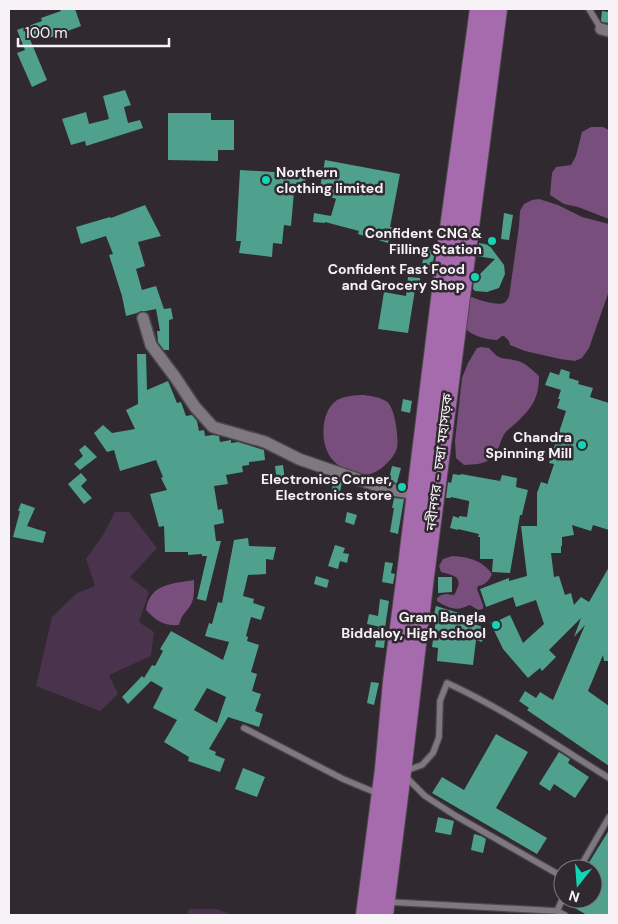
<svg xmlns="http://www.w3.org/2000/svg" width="618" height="924" viewBox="0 0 618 924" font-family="'DM Sans','Noto Sans Bengali',sans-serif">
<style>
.green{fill:#4a334c}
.water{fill:#774e7c}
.building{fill:#4fa08d;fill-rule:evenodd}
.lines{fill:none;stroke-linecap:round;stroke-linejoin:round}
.lane-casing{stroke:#4d484d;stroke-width:8}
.street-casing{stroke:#4d484d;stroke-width:14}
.highway-casing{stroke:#4d484d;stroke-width:22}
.lane{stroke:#807881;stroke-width:5.5}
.street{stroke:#807881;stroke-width:11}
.highway{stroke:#a66bac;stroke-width:20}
.poi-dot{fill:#13d5b4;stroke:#302930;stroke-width:2}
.labels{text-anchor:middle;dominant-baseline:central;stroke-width:5;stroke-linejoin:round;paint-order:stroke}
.poi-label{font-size:14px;font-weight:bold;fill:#f6f2f6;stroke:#302930;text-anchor:end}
.street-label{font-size:14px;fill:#f6f2f6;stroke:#302930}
</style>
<rect width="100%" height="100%" fill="#302930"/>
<path class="green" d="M 115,512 L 129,512 L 157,548 L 130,577 L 149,592 L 139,622 L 154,632 L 151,656 L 109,675 L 118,694 L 100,711 L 36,686 L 52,617 L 77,593 L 95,586 L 86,559 L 103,535 Z
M 189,909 L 217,909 L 232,915 L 187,915 Z"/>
<path class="water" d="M 591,127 L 603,127 L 609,130 L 609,219 L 578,207 L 564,204 L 550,195 L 552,173 L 556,167 L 571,165 L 576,156 L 582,132 Z
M 539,199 L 558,205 L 582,217 L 609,224 L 609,291 L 589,348 L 582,358 L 575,361 L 560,359 L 525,351 L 510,345 L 509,341 L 504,336 L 502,336 L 497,340 C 488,340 471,336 465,328 L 469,298 L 472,297 C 478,300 498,306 504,303 C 506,302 507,299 509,297 L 519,226 L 520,211 L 524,204 L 532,200 Z
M 481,347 L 489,348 C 502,363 502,356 518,361 C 526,363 533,371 539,376 C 539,398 532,408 516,423 C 513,426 508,429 505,433 C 500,440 499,451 493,457 C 484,465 475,464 464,465 L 456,458 L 455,441 L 462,378 L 468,363 L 477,348 Z
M 364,395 C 371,396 379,397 386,401 C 395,406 399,438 397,448 C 394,459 378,474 366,475 C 352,475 334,466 328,453 C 320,438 322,410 337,400 C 345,396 355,395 364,395 Z
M 452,556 C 469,557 482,560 492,574 C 489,581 485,585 478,586 L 477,589 L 483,605 L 483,609 L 478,610 L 470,605 C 467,606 465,607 462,608 C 454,611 443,605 437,601 L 437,598 L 441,595 L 446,594 L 454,595 C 464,578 457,576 441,572 L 439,566 L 443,559 Z
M 194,580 C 194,589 195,598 190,606 C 184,615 182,614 179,625 C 164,626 156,621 146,610 C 150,583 172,584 194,580 Z"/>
<path class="building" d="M 60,9 L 75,9 L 81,26 L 49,38 L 46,30 L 29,37 L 47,80 L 32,87 L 17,53 L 25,50 L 17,30 L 42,21 L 41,18 L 61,11 Z
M 602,11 L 609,12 L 609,23 L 602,22 L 601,20 Z
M 125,90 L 131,105 L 124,107 L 128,123 L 140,120 L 143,128 L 86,146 L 85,141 L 71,145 L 62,119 L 86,112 L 89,124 L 109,119 L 103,96 Z
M 168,113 L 211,113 L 211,120 L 234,120 L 234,150 L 218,150 L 218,161 L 168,160 Z
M 325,160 L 400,174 L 390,227 L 392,227 L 388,243 L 358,234 L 359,231 L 325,222 L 325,223 L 313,222 L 314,213 L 331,216 L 336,199 L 319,193 Z
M 240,170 L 306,174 L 305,193 L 294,192 L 291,226 L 284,225 L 282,244 L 273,243 L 272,257 L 239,253 L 241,241 L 236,241 Z
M 145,205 L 161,236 L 138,242 L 145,266 L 136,269 L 142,290 L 156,286 L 164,309 L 171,308 L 173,319 L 169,320 L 169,350 L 164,350 L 158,342 L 157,331 L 160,331 L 156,309 L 146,311 L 141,311 L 137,313 L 126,316 L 122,296 L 109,255 L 113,254 L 106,236 L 81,244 L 76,227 L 110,217 L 111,218 Z
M 504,213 L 513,215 L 509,240 L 501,239 Z
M 479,243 L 489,245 L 504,265 L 505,274 L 499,288 L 487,292 L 475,291 L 473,289 L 474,280 L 495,259 L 477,256 Z
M 425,249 L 435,251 L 431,272 L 421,270 Z
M 408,277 L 420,278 L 420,290 L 415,290 L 408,333 L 378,329 L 384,292 L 406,296 Z
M 137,354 L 146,354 L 147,390 L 168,381 L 177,403 L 181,402 L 186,416 L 192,415 L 197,421 L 199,431 L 204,430 L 205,436 L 213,435 L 219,436 L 220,442 L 231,440 L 231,443 L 238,442 L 264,450 L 265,460 L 249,462 L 249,465 L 242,466 L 243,472 L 226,475 L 228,484 L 214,486 L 218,510 L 222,509 L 224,523 L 214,525 L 216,541 L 221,541 L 206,601 L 197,599 L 207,556 L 202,556 L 202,554 L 188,555 L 188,552 L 165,552 L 164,526 L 159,527 L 150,494 L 167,490 L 161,478 L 163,477 L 156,460 L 120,471 L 114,450 L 107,452 L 94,433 L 103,425 L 112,433 L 135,429 L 126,410 L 138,404 Z
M 561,369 L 570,372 L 569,378 L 579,381 L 578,384 L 593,388 L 590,397 L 609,403 L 609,530 L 593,525 L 591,531 L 572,525 L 574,535 L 562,537 L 562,546 L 561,546 L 561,553 L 551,553 L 554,577 L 559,576 L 565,595 L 571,593 L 574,605 L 581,597 L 589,602 L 609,567 L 609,661 L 604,661 L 603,655 L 588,691 L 609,706 L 609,766 L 527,710 L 529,708 L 519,701 L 525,691 L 536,698 L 540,692 L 553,700 L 585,625 L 574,637 L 581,618 L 549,650 L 556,657 L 542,671 L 540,668 L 528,678 L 503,649 L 490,622 L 495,622 L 510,615 L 523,643 L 544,624 L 536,600 L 516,607 L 513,597 L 486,607 L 480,589 L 509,578 L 509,581 L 527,576 L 521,526 L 537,526 L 537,493 L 541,482 L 548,484 L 548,482 L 554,464 L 549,463 L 566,411 L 557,408 L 560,399 L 558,399 L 561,390 L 545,385 L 550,372 L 559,375 Z
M 403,399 L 412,401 L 410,413 L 401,411 Z
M 85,445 L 97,457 L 80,470 L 74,464 L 83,456 L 79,450 Z
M 283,465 L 285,481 L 277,482 L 275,466 Z
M 392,466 L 401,468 L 397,483 L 390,482 L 390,480 L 389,479 Z
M 81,473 L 87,480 L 81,486 L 92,498 L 84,504 L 68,484 Z
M 453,474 L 460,475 L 461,474 L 500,481 L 502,475 L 517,478 L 516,487 L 528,490 L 522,515 L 520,515 L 510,573 L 492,572 L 493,559 L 480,559 L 480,537 L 478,537 L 479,534 L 458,529 L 458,530 L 450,528 L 453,516 L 459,518 L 459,516 L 467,517 L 469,503 L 469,501 L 451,497 L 451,498 L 446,498 L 448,482 L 451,483 Z
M 334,479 L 342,482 L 339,497 L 331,495 Z
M 394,498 L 404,499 L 398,534 L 390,532 L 394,508 L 392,508 Z
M 21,503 L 35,508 L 27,526 L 46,532 L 43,543 L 13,537 L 20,511 L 18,511 Z
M 347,512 L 357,515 L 354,525 L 345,522 Z
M 248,538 L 249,546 L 276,547 L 273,560 L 266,559 L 266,574 L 248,575 L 243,596 L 254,599 L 253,603 L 265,607 L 261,620 L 251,617 L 246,636 L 248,637 L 247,641 L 259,645 L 251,672 L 257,674 L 252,691 L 261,694 L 255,711 L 263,714 L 259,727 L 228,717 L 209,749 L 216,752 L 215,755 L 225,759 L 220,772 L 188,761 L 189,757 L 164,742 L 177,720 L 153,708 L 163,688 L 151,681 L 128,704 L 122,697 L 142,676 L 144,678 L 152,665 L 155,666 L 163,651 L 160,649 L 171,631 L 223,660 L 229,642 L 205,636 L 209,623 L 212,624 L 218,602 L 222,603 L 234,540 ZM 207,688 L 226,697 L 217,723 L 194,710 Z
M 335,545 L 345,548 L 343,553 L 349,554 L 347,563 L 340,561 L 338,569 L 328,566 Z
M 385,562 L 393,563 L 391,573 L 395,574 L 393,584 L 382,582 Z
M 316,576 L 329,580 L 327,588 L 314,584 Z
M 438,577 L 452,577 L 452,592 L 438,593 Z
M 380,599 L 389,601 L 385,628 L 367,624 L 369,614 L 378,616 Z
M 436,606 L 472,617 L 471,622 L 474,622 L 474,624 L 486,628 L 482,642 L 476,640 L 473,665 L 437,661 L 438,648 L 432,647 L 433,640 L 435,640 L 435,619 L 433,618 Z
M 378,628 L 386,629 L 384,648 L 375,647 Z
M 371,682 L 379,683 L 374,705 L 367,703 Z
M 496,734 L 528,752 L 496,808 L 547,838 L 537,854 L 432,793 L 442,777 L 464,790 Z
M 559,752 L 570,759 L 568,763 L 589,777 L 575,798 L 554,784 L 550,791 L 539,784 Z
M 243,768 L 265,777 L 257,797 L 235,789 Z
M 438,817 L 454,821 L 451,835 L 435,832 Z
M 609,830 L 609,915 L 587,915 L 566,903 L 567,899 L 593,899 L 593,869 L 585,869 Z
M 474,834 L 481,836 L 486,839 L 483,853 L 471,850 Z"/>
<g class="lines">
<defs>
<path id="lane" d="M 589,9 L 601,29
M 244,728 L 343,779 L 379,794
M 405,771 L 422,765 L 433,753 L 439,737 L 440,701 L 447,683 C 504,709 556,745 609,778
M 405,776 L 425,796 L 456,816 L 563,877
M 579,869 L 609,817
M 389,902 L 557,911 L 565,915
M 557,911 L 563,898"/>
<path id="street" d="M 601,29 L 609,31
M 143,318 L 151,345 L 175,377 L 195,407 L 213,427 L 265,442 L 299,459 L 316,465 L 387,489 L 417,494"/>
<path id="highway" d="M 366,915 L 385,769 L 393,682 L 407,574 L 448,243 L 480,9
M 383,915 L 401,772 L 424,576 L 497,9"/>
</defs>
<use href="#lane" class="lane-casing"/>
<use href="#street" class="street-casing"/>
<use href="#highway" class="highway-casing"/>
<use href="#lane" class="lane"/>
<use href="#street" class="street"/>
<use href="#highway" class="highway"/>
</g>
<g class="poi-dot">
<circle cx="266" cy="180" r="5"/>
<circle cx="492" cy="241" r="5"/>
<circle cx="475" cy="277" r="5"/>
<circle cx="582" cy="445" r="5"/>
<circle cx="402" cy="487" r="5"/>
<circle cx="496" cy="625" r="5"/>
</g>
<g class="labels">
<g class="poi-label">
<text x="276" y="172" text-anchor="start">Northern<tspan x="276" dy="16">clothing limited</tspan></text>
<text x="482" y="233">Confident CNG &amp;<tspan x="482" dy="16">Filling Station</tspan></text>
<text x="465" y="269">Confident Fast Food<tspan x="465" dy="16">and Grocery Shop</tspan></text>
<text x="572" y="437">Chandra<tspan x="572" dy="16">Spinning Mill</tspan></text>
<text x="392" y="479">Electronics Corner,<tspan x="392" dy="16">Electronics store</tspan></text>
<text x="486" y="617">Gram Bangla<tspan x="486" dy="16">Biddaloy, High school</tspan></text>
</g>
<g class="street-label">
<text transform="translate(439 462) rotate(-83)">নবীনগর - চন্দ্রা মহাসড়ক</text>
</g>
</g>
<rect width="618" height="924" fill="none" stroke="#f6f2f6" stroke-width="20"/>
<g transform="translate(578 884) rotate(197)"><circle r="24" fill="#302930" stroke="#7f797f"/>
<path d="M0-4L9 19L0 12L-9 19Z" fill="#13d5b4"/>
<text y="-8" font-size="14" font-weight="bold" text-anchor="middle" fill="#f6f2f6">N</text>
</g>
<path d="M18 38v8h151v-8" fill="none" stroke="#f6f2f6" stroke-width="2.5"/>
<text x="25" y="38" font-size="15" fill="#f6f2f6" stroke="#302930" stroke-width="4" paint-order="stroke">100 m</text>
</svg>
